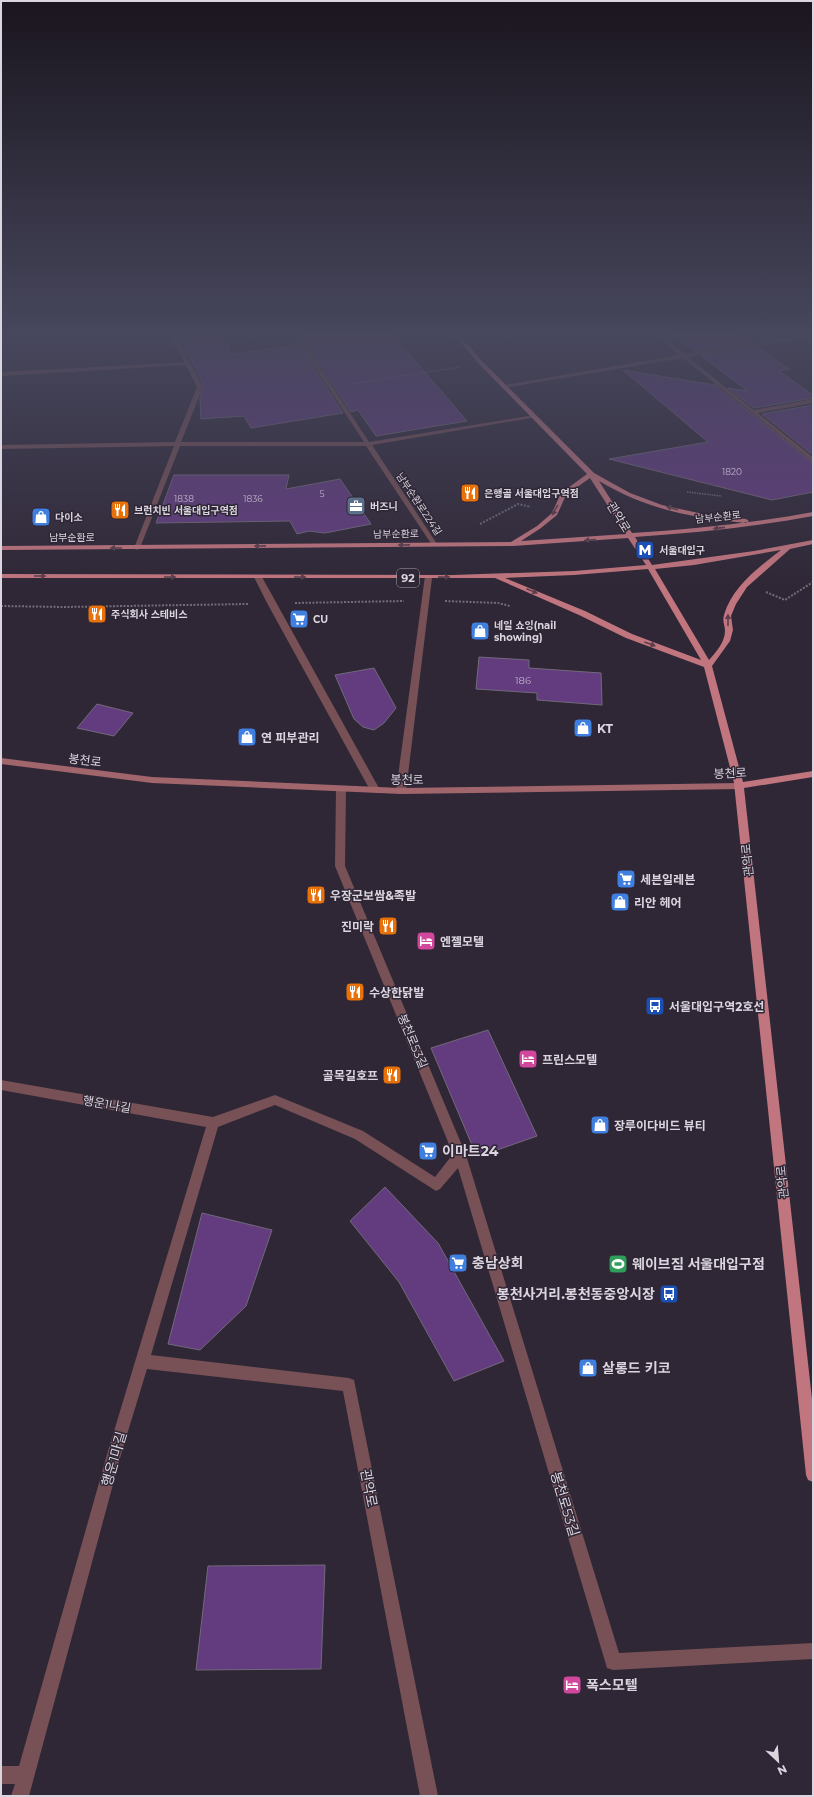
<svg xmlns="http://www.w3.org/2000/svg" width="814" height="1797" viewBox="0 0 814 1797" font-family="Montserrat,'Noto Sans KR',sans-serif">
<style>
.building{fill:#633c80;stroke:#72697a}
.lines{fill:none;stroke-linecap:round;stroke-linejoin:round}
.path-far1{stroke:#726b78;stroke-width:1.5;stroke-dasharray:1.5 1;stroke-linecap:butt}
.path{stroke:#726b78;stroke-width:2;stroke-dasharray:2 1.5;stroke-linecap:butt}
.service{fill:#775155;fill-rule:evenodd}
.minor{fill:#775155;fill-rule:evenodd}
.secondary{fill:#a1656c;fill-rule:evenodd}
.primary{fill:#c1757e;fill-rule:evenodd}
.oneway{fill:#5b3e4c}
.labels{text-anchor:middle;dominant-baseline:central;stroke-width:3;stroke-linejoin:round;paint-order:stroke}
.far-number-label{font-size:9px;fill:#bcafc6}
.far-poi-label{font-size:10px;font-weight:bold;fill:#dad5de;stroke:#2f2736;text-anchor:start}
.far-street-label{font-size:10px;fill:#dad5de;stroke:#2f2736}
.number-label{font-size:10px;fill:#bcafc6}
.shield{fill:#2f2736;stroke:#a7a1ac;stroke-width:1}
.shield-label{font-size:11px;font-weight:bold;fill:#dad5de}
.street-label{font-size:12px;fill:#dad5de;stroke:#2f2736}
.poi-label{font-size:12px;font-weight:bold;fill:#dad5de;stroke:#2f2736;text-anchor:start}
.near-poi-label{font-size:14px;font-weight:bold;fill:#dad5de;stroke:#2f2736;text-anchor:start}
.near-street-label{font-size:14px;fill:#dad5de;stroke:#2f2736}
</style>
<rect width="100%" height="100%" fill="#2f2736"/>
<path class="building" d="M 303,334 L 392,334 L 467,421 L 376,436 L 358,410 L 351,412 L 306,344 L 310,344 Z
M 670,334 L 737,334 L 750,342 L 694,351 Z
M 221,336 L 232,354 L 299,345 L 343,413 L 251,428 L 244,416 L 201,419 L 200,398 L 204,386 L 182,342 Z
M 757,347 L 789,369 L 779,371 L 813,395 L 813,398 L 754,408 L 728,388 L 748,391 L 701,356 Z
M 623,370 L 715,385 L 813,463 L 813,492 L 772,500 L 609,459 L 708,442 Z
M 813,405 L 813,455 L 762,414 Z
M 174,475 L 289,475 L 286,489 L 340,479 L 371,524 L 325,533 L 309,531 L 297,534 L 290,521 L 156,523 Z
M 479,657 L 529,660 L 529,668 L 601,673 L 602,705 L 537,700 L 537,693 L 476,689 Z
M 374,668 L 396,708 L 384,723 L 374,730 L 363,727 L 354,719 L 335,675 Z
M 97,704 L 133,713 L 114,736 L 77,728 Z
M 488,1030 L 537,1136 L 477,1157 L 431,1048 Z
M 385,1187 L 438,1243 L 504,1361 L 454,1381 L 399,1282 L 350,1221 Z
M 202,1213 L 272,1230 L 246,1306 L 200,1350 L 168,1344 Z
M 325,1565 L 321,1669 L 196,1670 L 208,1566 Z"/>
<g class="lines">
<path class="path-far1" d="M 352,384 L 460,367
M 687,492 L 721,496"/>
<path class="path" d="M 480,524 L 518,504 L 531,507
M 766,592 L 785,600 L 813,582
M 445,601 L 498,603 L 510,606
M 295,603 L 404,601
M 1,606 L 64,607 L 248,604"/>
<path class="service" d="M 189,362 L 189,364 L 187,365 L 1,376 L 1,372 Z
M 255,575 L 262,577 L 380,790 L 378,792 L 375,793 L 370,790 L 267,603 L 254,577 Z
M 425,576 L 432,578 L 406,791 L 401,794 L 396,791 Z
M 341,786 L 346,789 L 345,866 L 466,1155 L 619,1653 L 813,1643 L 813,1659 L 613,1670 L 607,1668 L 458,1168 L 440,1189 L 436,1191 L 355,1139 L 275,1105 L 218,1127 L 151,1355 L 349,1378 L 354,1380 L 438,1796 L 420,1796 L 343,1391 L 147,1369 L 122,1451 L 29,1796 L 11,1796 L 15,1784 L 1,1784 L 1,1766 L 19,1766 L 108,1451 L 206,1127 L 1,1090 L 1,1080 L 213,1117 L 275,1095 L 363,1131 L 435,1177 L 453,1154 L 335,866 L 336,789 Z"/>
<path class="minor" d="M 170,334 L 175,334 L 203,387 L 181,442 L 364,442 L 293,334 L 298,334 L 369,442 L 534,415 L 537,417 L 372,445 L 437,544 L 436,545 L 432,545 L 366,446 L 180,446 L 140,548 L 137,550 L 134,548 L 174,446 L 1,449 L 1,445 L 175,442 L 197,387 Z
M 654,334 L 659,334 L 685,354 L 813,334 L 813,337 L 688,357 L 754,410 L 813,399 L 813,403 L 758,413 L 813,457 L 813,462 L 683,358 L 503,388 L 500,386 L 679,355 Z"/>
<path class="secondary" d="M 1,758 L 152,777 L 401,788 L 740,783 L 745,786 L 740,789 L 401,794 L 152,783 L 1,764 Z"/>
<path class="primary" d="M 453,334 L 458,334 L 484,363 L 594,473 L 630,493 L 662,505 L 703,514 L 746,519 L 749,521 L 746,523 C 689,517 648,510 599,481 L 632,533 C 693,529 753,523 813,512 L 813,516 C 754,527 695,533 635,537 L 652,565 L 754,551 L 813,540 L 813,544 L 790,549 L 747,587 L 736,604 L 731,616 L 733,630 L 730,641 L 712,666 L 743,782 L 813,771 L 813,777 L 744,788 L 813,1408 L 813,1482 L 808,1480 L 806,1475 L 734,783 L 704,667 L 626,638 L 579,615 L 495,578 L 1,578 L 1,574 L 453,575 L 574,571 L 646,565 L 628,538 L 513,546 L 1,550 L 1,546 L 511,542 L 537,526 L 552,513 L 561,493 L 587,474 L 480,365 ZM 590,478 L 626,534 L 521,541 L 541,528 L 557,515 L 566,495 ZM 781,550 C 759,567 732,587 724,615 C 722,621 725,625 725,631 C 725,642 716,652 709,660 L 655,569 L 694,565 ZM 648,569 L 701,660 L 632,634 L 585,611 L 505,578 L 574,575 Z"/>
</g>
<defs><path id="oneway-solid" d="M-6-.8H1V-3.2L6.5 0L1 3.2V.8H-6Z"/></defs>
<g class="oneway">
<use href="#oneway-solid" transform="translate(672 508) rotate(-164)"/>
<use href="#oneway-solid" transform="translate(555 510) rotate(120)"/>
<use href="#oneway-solid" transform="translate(719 528) rotate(174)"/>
<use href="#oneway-solid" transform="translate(590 540) rotate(175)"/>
<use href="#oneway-solid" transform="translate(404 545) rotate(179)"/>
<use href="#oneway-solid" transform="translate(260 546) rotate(179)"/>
<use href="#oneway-solid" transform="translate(116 548) rotate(180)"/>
<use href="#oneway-solid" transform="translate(40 576)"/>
<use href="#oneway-solid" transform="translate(170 577)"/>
<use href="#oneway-solid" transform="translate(300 577)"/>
<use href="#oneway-solid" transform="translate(444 577) rotate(-1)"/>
<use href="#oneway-solid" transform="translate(532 591) rotate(22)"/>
<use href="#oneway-solid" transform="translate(728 620) rotate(-90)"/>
<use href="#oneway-solid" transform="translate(650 644) rotate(20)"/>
</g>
<linearGradient id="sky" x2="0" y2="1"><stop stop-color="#1a151e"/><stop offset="0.57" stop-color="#47475d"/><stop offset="1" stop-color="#47475d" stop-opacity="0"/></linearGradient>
<rect width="814" height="586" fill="url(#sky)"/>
<defs>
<symbol id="restaurant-square" viewBox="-11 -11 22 22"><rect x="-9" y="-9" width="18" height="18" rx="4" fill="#e8710a" stroke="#2f2736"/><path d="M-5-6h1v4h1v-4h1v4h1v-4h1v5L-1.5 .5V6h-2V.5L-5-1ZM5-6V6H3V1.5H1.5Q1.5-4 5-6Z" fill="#fff"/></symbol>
<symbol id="office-square" viewBox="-11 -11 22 22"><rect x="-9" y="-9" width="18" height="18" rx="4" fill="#5c6f8a" stroke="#2f2736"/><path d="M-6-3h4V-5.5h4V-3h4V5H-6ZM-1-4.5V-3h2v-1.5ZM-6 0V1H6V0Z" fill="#fff"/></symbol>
<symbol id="shop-square" viewBox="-11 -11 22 22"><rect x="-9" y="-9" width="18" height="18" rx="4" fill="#3f7fe0" stroke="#2f2736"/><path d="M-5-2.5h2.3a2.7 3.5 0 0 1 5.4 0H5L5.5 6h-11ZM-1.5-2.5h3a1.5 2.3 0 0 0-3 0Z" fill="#fff"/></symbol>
<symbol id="metro-square" viewBox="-11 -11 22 22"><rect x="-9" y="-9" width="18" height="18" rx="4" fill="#1a4fb4" stroke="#2f2736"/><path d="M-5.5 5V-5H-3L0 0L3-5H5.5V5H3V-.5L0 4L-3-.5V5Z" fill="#fff"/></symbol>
<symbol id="supermarket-square" viewBox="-11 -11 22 22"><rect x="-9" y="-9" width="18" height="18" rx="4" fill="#3f7fe0" stroke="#2f2736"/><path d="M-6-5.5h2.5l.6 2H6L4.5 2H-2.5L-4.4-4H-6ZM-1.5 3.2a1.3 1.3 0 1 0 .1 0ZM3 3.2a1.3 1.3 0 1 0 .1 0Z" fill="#fff"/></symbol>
<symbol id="hotel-square" viewBox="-11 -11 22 22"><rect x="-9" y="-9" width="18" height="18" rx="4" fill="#d1479c" stroke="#2f2736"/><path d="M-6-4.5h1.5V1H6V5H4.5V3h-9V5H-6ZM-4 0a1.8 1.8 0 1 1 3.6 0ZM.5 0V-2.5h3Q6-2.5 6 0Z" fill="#fff"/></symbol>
<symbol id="bus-square" viewBox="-11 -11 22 22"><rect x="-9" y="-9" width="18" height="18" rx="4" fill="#1a4fb4" stroke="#2f2736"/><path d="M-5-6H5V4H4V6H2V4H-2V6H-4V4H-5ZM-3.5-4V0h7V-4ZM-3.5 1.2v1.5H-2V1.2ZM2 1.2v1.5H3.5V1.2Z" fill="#fff"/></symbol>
<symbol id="stadium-square" viewBox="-11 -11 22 22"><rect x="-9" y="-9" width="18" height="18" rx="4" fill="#2e9e5b" stroke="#2f2736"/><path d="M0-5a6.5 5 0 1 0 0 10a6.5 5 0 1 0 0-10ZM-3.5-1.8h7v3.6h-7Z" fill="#fff"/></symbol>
</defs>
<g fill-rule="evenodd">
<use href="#restaurant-square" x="459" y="482" width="22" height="22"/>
<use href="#office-square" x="345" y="495" width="22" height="22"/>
<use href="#restaurant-square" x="109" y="499" width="22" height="22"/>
<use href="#shop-square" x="30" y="506" width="22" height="22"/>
<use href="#metro-square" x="634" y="539" width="22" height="22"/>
<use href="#restaurant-square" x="86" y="603" width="22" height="22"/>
<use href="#supermarket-square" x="288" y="608" width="22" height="22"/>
<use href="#shop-square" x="469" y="620" width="22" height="22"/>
<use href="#shop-square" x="572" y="717" width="22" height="22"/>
<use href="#shop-square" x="236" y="726" width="22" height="22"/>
<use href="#supermarket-square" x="615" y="868" width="22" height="22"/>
<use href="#restaurant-square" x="305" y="884" width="22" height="22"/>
<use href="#shop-square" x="609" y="891" width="22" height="22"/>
<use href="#restaurant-square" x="377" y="915" width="22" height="22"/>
<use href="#hotel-square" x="415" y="930" width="22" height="22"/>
<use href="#restaurant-square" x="344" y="981" width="22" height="22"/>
<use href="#bus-square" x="644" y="995" width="22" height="22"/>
<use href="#hotel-square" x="517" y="1048" width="22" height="22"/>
<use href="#restaurant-square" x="381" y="1064" width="22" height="22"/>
<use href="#shop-square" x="589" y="1114" width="22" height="22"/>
<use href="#supermarket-square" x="417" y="1140" width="22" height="22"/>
<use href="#supermarket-square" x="447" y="1252" width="22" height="22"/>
<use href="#stadium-square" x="607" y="1253" width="22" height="22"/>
<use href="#bus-square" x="658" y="1283" width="22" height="22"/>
<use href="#shop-square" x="577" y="1357" width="22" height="22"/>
<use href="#hotel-square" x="561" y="1674" width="22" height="22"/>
</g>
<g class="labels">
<g class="far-number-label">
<text x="732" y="471">1820</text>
<text x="322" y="493">5</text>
<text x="184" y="498">1838</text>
<text x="253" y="498">1836</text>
</g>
<g class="far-poi-label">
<text x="484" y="493">은행골 서울대입구역점</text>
<text x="370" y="506">버즈니</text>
<text x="134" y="510">브런치빈 서울대입구역점</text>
<text x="55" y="517">다이소</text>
<text x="659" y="550">서울대입구</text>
<text x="111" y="614">주식회사 스테비스</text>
<text x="313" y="619">CU</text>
<text x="494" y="625">네일 쇼잉(nail<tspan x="494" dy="12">showing)</tspan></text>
</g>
<g class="far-street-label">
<text transform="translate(419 504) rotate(56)">남부순환로224길</text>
<text transform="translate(718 517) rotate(-6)">남부순환로</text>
<text transform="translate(396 534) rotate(-1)">남부순환로</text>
<text x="72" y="537">남부순환로</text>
</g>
<g class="number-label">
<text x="523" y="680">186</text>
</g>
<rect class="shield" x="397" y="569" width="22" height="18" rx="3"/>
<g class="shield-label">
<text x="408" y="578">92</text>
</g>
<g class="street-label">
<text transform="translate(619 517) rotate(58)">관악로</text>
<text transform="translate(85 760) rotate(7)">봉천로</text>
<text transform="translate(730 773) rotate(-3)">봉천로</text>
<text x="407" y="779">봉천로</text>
<text transform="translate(747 860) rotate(-96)">관악로</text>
<text transform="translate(413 1041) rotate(67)">봉천로53길</text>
<text transform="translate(107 1104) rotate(10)">행운1나길</text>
<text transform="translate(782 1182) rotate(-96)">관악로</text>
</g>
<g class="poi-label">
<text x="597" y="728">KT</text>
<text x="261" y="737">연 피부관리</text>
<text x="640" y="879">세븐일레븐</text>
<text x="330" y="895">우장군보쌈&amp;족발</text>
<text x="634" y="902">리안 헤어</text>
<text x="374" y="926" text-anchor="end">진미락</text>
<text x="440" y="941">엔젤모텔</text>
<text x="369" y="992">수상한닭발</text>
<text x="669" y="1006">서울대입구역2호선</text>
<text x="542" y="1059">프린스모텔</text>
<text x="378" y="1075" text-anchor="end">골목길호프</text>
<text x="614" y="1125">장루이다비드 뷰티</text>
</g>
<g class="near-poi-label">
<text x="442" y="1151">이마트24</text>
<text x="472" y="1263">충남상회</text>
<text x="632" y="1264">웨이브짐 서울대입구점</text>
<text x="655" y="1294" text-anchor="end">봉천사거리.봉천동중앙시장</text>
<text x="602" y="1368">살롱드 키코</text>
<text x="586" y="1685">폭스모텔</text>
</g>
<g class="near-street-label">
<text transform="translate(114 1459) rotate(-74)">행운1마길</text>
<text transform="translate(369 1488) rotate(79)">관악로</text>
<text transform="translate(565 1504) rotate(73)">봉천로53길</text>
</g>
</g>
<rect width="814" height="1797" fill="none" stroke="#dad5de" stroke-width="4"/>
<g transform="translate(778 1761) rotate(154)" stroke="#2f2736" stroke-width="3" paint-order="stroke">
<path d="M0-3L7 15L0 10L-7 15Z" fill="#dad5de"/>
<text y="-6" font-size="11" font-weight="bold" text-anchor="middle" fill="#dad5de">N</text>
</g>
</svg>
